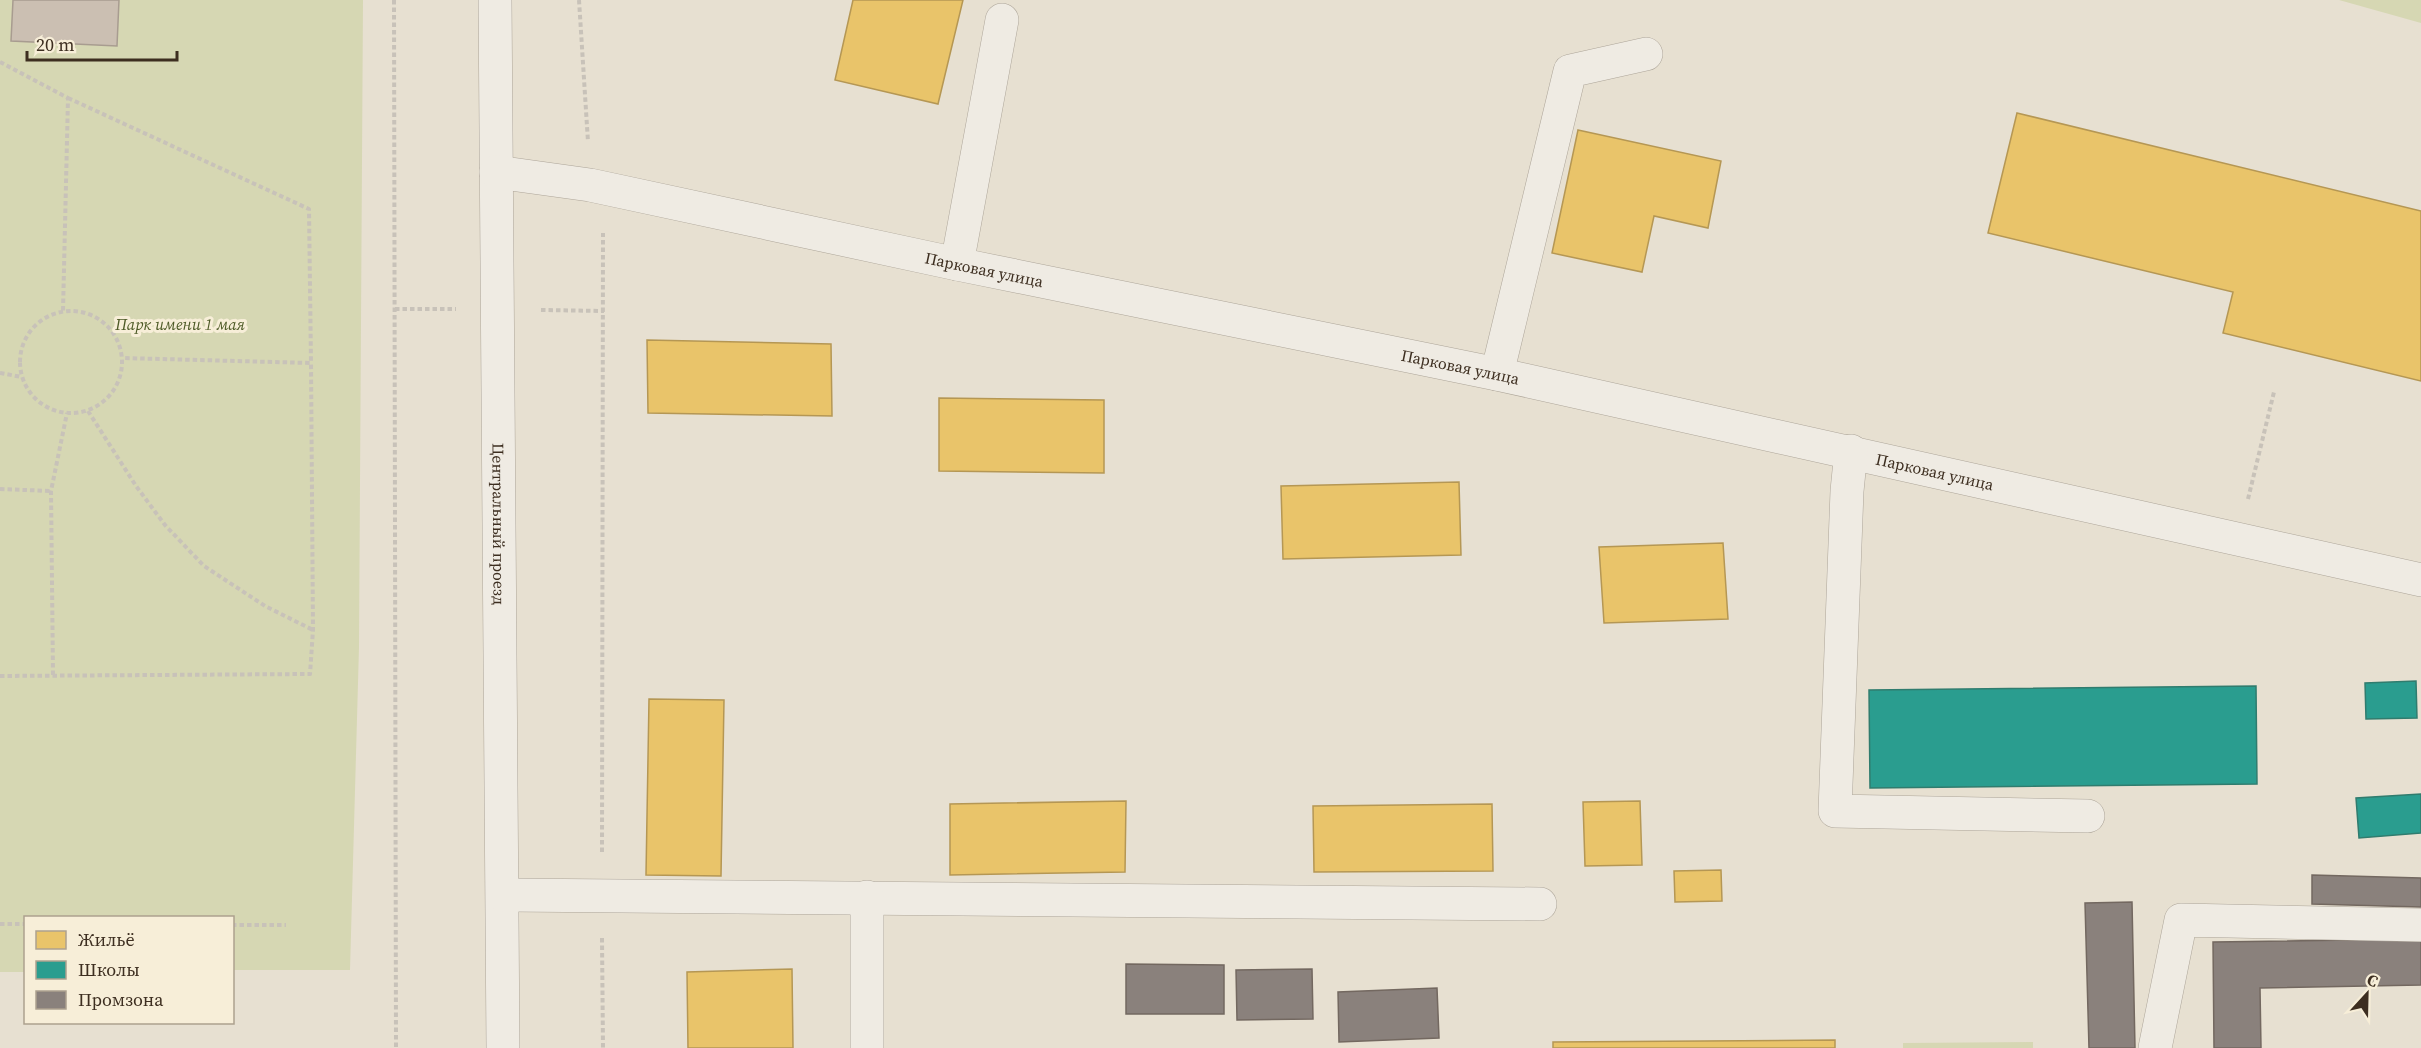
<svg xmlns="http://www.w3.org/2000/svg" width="2421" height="1048" viewBox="0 0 2421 1048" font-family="'Source Serif 4',serif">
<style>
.green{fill:#d6d7b3}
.homes{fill:#e9c46a;stroke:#b59754;stroke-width:1.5}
.schools{fill:#2a9d8f;stroke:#307c6e;stroke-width:1.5}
.industry{fill:#8a817c;stroke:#736860;stroke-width:1.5}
.building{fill:#cbbfb2;stroke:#a89c90;stroke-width:1.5}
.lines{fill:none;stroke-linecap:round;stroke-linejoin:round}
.minor-casing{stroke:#ada599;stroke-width:34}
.path{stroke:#c8c2b9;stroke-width:4;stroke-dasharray:4.5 3;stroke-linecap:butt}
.minor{stroke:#efebe3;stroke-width:33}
.labels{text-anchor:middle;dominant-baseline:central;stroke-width:6;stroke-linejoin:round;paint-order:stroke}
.street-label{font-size:16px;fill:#3d2e20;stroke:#f7eed8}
.park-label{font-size:16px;font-style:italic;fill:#4d5a26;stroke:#f7eed8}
</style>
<rect width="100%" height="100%" fill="#e7e0d1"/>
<path class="green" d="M 0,0 L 363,0 L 359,647 L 350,970 L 233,970 L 232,918 L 26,918 L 25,972 L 0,972 Z
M 2339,0 L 2421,0 L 2421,23 Z
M 2033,1042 L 2033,1048 L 1903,1048 L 1903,1043 Z"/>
<path class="homes" d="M 853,0 L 963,0 L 938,104 L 835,80 Z
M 2017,113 L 2421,211 L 2421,381 L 2223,333 L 2233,292 L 1988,233 Z
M 1578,130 L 1721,161 L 1708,228 L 1654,216 L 1642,272 L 1552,253 Z
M 647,340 L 831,344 L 832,416 L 648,413 Z
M 939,398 L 1104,400 L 1104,473 L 939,471 Z
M 1459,482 L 1461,555 L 1283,559 L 1281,486 Z
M 1723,543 L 1728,619 L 1604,623 L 1599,547 Z
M 649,699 L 724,700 L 721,876 L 646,875 Z
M 1126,801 L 1125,872 L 950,875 L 950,804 Z
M 1640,801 L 1642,865 L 1585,866 L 1583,802 Z
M 1492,804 L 1493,871 L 1314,872 L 1313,806 Z
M 1721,870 L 1722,901 L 1675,902 L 1674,871 Z
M 792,969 L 793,1048 L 688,1048 L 687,972 Z
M 1835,1040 L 1835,1048 L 1553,1048 L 1553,1042 Z"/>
<path class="schools" d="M 2416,681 L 2417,718 L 2366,719 L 2365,683 Z
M 2256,686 L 2257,784 L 1870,788 L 1869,690 Z
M 2421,794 L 2421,833 L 2359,838 L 2356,798 Z"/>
<path class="industry" d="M 2312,875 L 2421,878 L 2421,907 L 2312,904 Z
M 2132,902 L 2135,1048 L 2089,1048 L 2085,903 Z
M 2421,939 L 2421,985 L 2260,988 L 2261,1048 L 2214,1048 L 2213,942 Z
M 1126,964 L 1224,965 L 1224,1014 L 1126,1014 Z
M 1312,969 L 1313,1019 L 1237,1020 L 1236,970 Z
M 1437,988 L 1439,1038 L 1339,1042 L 1338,992 Z"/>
<path class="building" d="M 13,0 L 119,0 L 117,46 L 11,41 Z"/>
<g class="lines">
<defs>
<g id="minor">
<path id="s1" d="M 495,0 L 503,1048"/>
<path id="s2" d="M 496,172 L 590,185 L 957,264 L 1497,374 L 2421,580"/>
<path d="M 957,264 L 1002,20"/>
<path d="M 1497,374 L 1570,71 L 1646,54"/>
<path d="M 1851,451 L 1847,491 L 1835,811 L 2088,816"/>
<path d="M 503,895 L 1540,904"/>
<path d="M 867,1048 L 867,897"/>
<path d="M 2155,1048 L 2181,920 L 2421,925"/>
</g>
</defs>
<use href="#minor" class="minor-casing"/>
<path class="path" d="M 394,0 L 396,1048
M 579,0 L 588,142
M 0,62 L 68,98 L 63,311
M 68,98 L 309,209 L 311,363
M 395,309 L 456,309
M 541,310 L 604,311
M20 362a51 51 0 1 1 102 0a51 51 0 1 1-102 0Z
M 0,373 L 22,377
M 88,411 L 136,486 L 165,525 L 204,566 L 265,606 L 313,630
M 0,489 L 51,491
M 2248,499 L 2274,392
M 53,675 L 51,491 L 67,413
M 0,676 L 310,674 L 313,630 L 311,363 L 123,358
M 602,852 L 603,233
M 0,924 L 26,924
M 232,925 L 286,925
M 602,938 L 603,1048"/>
<use href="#minor" class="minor"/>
</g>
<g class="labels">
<g class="street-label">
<text stroke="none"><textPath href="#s2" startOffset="498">Парковая улица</textPath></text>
<text stroke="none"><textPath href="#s2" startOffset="984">Парковая улица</textPath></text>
<text stroke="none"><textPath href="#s2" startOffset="1470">Парковая улица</textPath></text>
<text stroke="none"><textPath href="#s1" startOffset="524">Центральный проезд</textPath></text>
</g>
<g class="park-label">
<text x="180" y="324">Парк имени 1 мая</text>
</g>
</g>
<rect x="24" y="916" width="210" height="108" fill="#f7eed8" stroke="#ada18e" stroke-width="1.5"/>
<rect x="36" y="931" width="30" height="18" fill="#e9c46a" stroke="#ada18e" stroke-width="1.5"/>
<text x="78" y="946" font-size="18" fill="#3d2e20">Жильё</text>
<rect x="36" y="961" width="30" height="18" fill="#2a9d8f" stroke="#ada18e" stroke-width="1.5"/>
<text x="78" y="976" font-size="18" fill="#3d2e20">Школы</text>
<rect x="36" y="991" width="30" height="18" fill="#8a817c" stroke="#ada18e" stroke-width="1.5"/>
<text x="78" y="1006" font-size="18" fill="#3d2e20">Промзона</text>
<g transform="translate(2367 994) rotate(22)" stroke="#f7eed8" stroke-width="4.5" paint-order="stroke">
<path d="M0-4.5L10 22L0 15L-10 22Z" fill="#3d2e20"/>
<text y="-9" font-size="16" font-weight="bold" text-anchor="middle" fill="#3d2e20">С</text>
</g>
<path d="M27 51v9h150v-9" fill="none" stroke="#3d2e20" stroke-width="3"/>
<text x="36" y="51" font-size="18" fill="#3d2e20" stroke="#f7eed8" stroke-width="4.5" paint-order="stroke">20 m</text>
</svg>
